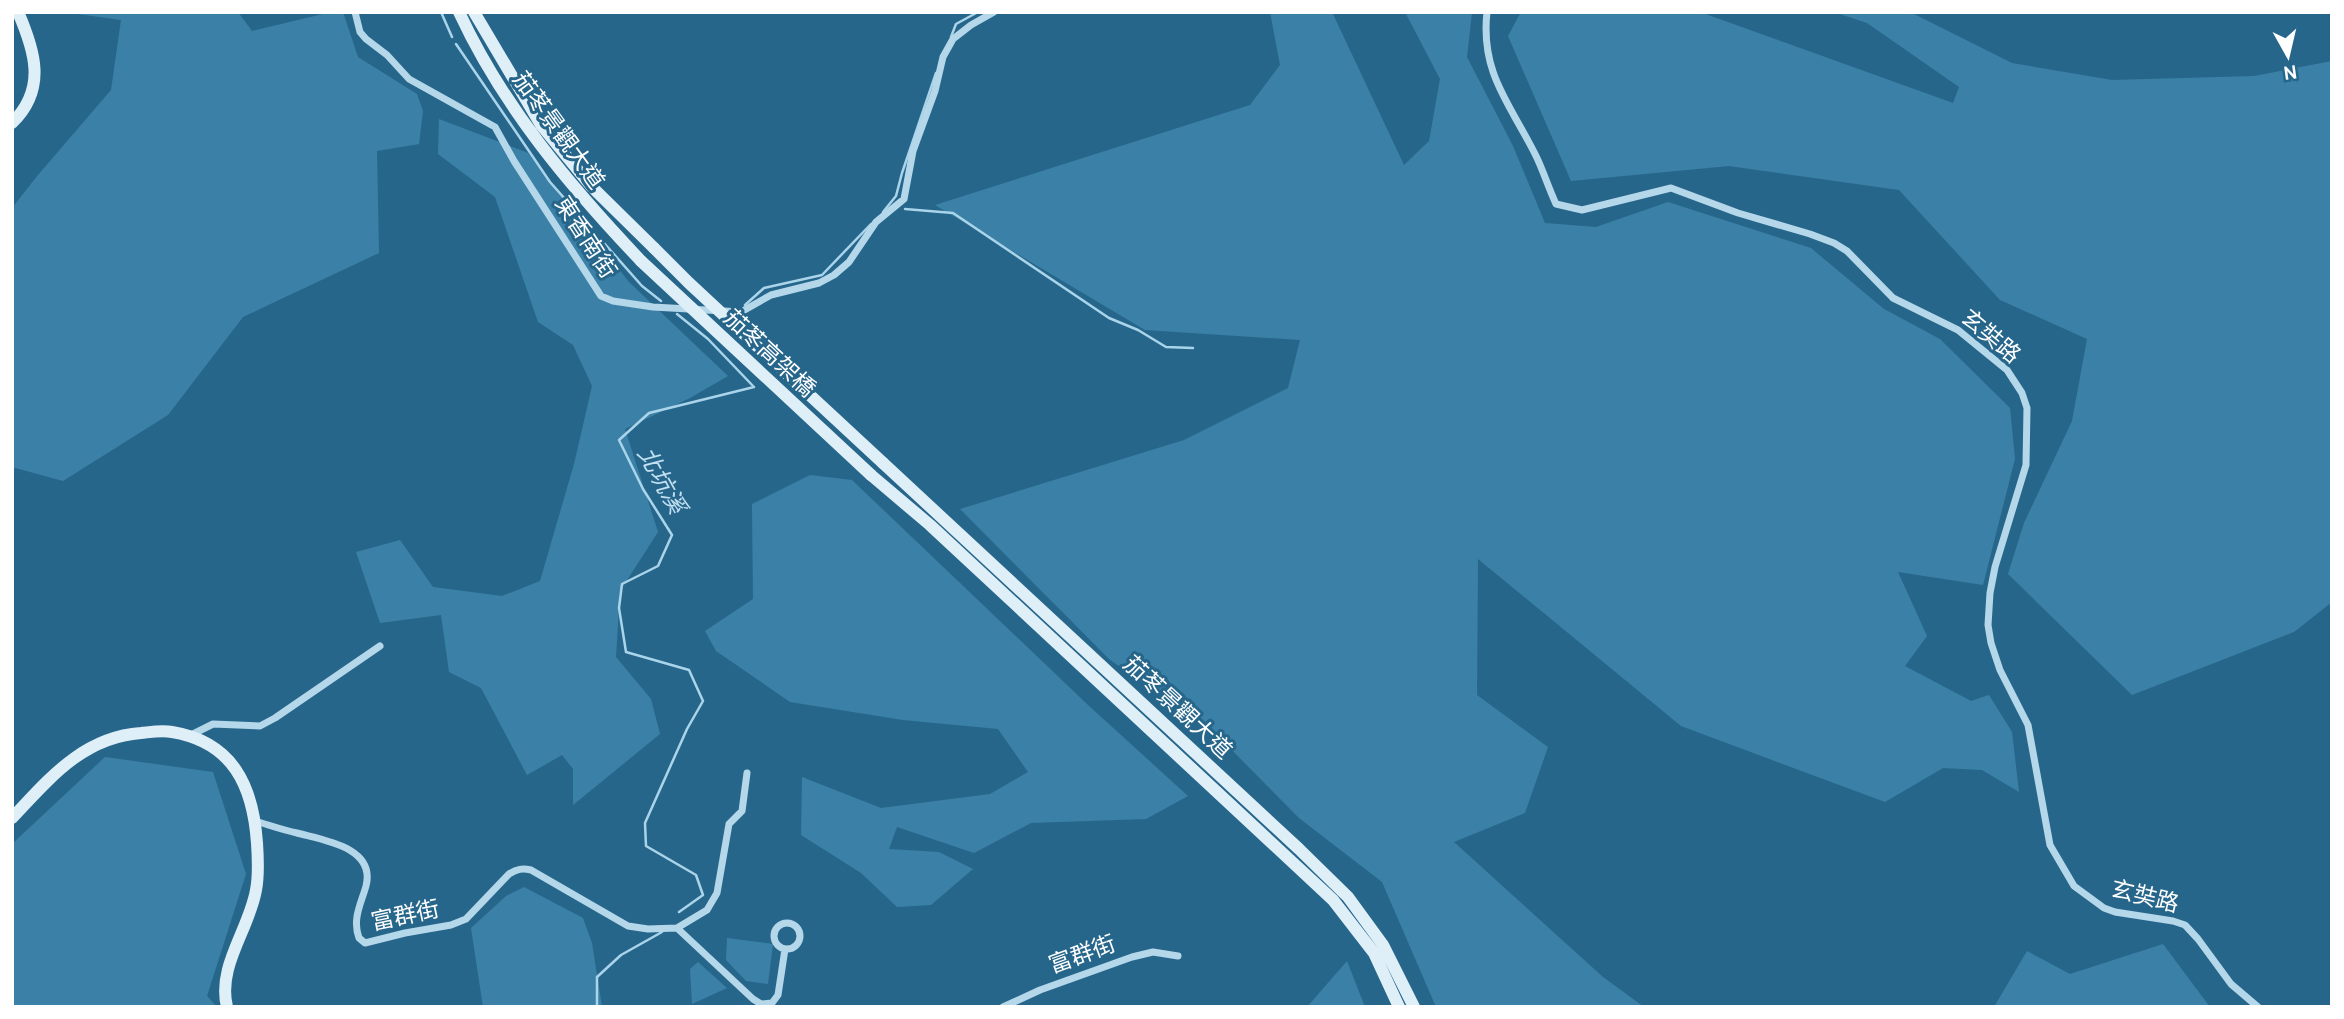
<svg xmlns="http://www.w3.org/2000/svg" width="2344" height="1019" viewBox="0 0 2344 1019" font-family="Cabin,'Noto Sans TC',sans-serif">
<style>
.green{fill:#3b81a7}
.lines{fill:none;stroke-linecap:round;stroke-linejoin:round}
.stream{stroke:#a9d4ea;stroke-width:2.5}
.street{stroke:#b5d7ea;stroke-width:7}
.secondary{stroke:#dfeff8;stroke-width:12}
.secondary-bridge{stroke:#dfeff8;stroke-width:12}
.labels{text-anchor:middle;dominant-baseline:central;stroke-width:6;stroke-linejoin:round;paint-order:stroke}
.street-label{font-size:23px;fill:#fff;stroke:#27668b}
.water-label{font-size:24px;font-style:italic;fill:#c1e0f1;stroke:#27668b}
</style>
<rect width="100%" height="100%" fill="#27668b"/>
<path class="green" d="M 63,12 L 238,12 L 252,31 L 331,12 L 343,12 L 358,57 L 417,94 L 423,111 L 419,144 L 377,151 L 379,253 L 243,317 L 168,415 L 63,481 L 12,467 L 12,208 L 38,175 L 111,90 L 121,20 Z
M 1270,12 L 1332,12 L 1404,165 L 1429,141 L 1440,79 L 1405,12 L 1472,12 L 1467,57 L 1513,146 L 1545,223 L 1596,227 L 1668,202 L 1811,248 L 1884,309 L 1940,339 L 2010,408 L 2015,459 L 1983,585 L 1898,572 L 1927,636 L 1905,666 L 1971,701 L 1989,695 L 2012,732 L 2019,792 L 1982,770 L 1943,768 L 1885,802 L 1681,726 L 1478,559 L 1477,695 L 1548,747 L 1525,813 L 1454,842 L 1603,977 L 1644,1007 L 1436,1007 L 1382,882 L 1299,818 L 1216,734 L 1109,659 L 960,509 L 1184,440 L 1288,388 L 1300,340 L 1145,330 L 935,205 L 1250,105 L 1280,65 Z
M 1521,12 L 1700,12 L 1953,103 L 1959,87 L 1867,23 L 1834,12 L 1910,12 L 2012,63 L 2112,80 L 2254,76 L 2332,61 L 2332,602 L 2294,632 L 2132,695 L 2008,574 L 2024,523 L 2072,421 L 2087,339 L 2000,300 L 1899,190 L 1729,166 L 1571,181 L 1508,36 Z
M 439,119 L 528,153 L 629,282 L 728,376 L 690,398 L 625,429 L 658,532 L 620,591 L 616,657 L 651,699 L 660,734 L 573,805 L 573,769 L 562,755 L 527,775 L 481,688 L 449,672 L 441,615 L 380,623 L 356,552 L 400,540 L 433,587 L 502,596 L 540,581 L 574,464 L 592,386 L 573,345 L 538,322 L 495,197 L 438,154 Z
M 810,475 L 852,480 L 1088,705 L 1188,796 L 1146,819 L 1031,823 L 974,853 L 897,827 L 889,849 L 939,852 L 973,869 L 931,905 L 897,907 L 861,873 L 801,835 L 802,777 L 881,808 L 990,794 L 1028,772 L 998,729 L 903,720 L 790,702 L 716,651 L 705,631 L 753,599 L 752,504 Z
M 105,757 L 213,772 L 246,874 L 207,996 L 217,1007 L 12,1007 L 12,844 Z
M 524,887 L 583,918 L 592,943 L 602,1007 L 483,1007 L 471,928 L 506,896 Z
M 727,938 L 773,944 L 768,984 L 746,981 L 726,960 Z
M 2163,944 L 2210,1007 L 1994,1007 L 2027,951 L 2070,974 Z
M 1347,961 L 1365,1007 L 1307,1007 Z
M 698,962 L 727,988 L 692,1004 L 690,969 Z"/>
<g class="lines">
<path class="stream" d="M 441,12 L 452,37
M 951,37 L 956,24 L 978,12
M 456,44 L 550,182 L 642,286 L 661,301
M 905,209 L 953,213 L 1109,318 L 1138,330 L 1166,347 L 1193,348
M 883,212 L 896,196 L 902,173 L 936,73
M 745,305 L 764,288 L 822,275 L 871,224
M 677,314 L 708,339 L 754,387 L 649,413 L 619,440 L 643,489 L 672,535 L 658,566 L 622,584 L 619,608 L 626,652 L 689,670 L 703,701 L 687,729 L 645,823 L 646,846 L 696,875 L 703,895 L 679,912
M 597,1007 L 597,977 L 621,955 L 662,932"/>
<path class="street" d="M 355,12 L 360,32 L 366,39 L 387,55 L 409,79 L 495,127 L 514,161 L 601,296 L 613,301 L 653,307 L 741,312 L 771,295 L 819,283 L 834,275 L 849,262 L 876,222 L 904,199 L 913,151 L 935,91 L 943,57 L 953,39 L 971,25 L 994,12
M 1487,12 C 1480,75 1512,106 1537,158 C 1544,173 1549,189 1556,204 L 1582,210 L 1671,188 L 1738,213 L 1810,234 L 1834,243 L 1847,251 L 1893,298 L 1958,330 L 2007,370 L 2022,393 L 2027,408 L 2026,465 L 1995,567 L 1990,593 L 1988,625 L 1991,643 L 2000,670 L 2028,725 L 2050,845 L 2074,886 L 2104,908 L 2115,912 L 2173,921 L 2185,925 L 2198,939 L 2231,984 L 2258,1007
M 191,735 L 213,724 L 260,726 L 275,718 L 380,646
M 255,821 C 269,825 283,830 297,833 C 323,840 376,847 366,886 C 361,904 352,919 359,938 L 365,943 L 405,933 L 451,925 L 466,919 L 509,874 C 517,869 522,868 531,870 L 628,926 L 648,929 L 677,928 L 753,999 L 761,1004 L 772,1003
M774 936a13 13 0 1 1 26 0a13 13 0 1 1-26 0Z
M 677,928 L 707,910 L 717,893 L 729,824 L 742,811 L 747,773
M 772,1003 L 778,995 L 785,949
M 1003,1007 L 1040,990 L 1132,957 L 1153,952 L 1178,956"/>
<path class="secondary" d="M 459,12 C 503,107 570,186 641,261
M 474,12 L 541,125 L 591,186 L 654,248
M 12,123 C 47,89 35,51 18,12
M 883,463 L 1299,849 L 1348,897 L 1383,945 L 1414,1007
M 871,475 L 930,525 L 1333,900 L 1374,953 L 1399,1007
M 12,818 C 49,779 83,737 141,733 C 151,732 162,730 172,732 C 233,742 253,786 257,843 C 258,858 259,875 256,890 C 249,930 217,966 227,1007"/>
<path class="secondary-bridge" d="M 654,248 L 689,283 L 883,463
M 641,261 L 871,475"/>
</g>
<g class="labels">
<g class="street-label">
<text transform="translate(559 130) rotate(54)">茄苳景觀大道</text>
<text transform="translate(586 237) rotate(57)">東香南街</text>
<text transform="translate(1991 336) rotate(40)">玄奘路</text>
<text transform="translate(770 353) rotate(43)">茄苳高架橋</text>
<text transform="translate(1178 707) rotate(43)">茄苳景觀大道</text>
<text transform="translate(2145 896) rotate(14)">玄奘路</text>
<text transform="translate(405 915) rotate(-12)">富群街</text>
<text transform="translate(1082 954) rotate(-20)">富群街</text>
</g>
<g class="water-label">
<text transform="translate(662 480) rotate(61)">北坑溪</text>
</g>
</g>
<rect width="2344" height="1019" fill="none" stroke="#ffffff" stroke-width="28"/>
<g transform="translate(2288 56) rotate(172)" stroke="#27668b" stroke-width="5" paint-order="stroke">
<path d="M0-5L12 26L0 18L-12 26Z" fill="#ffffff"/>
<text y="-10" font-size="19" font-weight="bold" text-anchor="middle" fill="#ffffff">N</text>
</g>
</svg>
